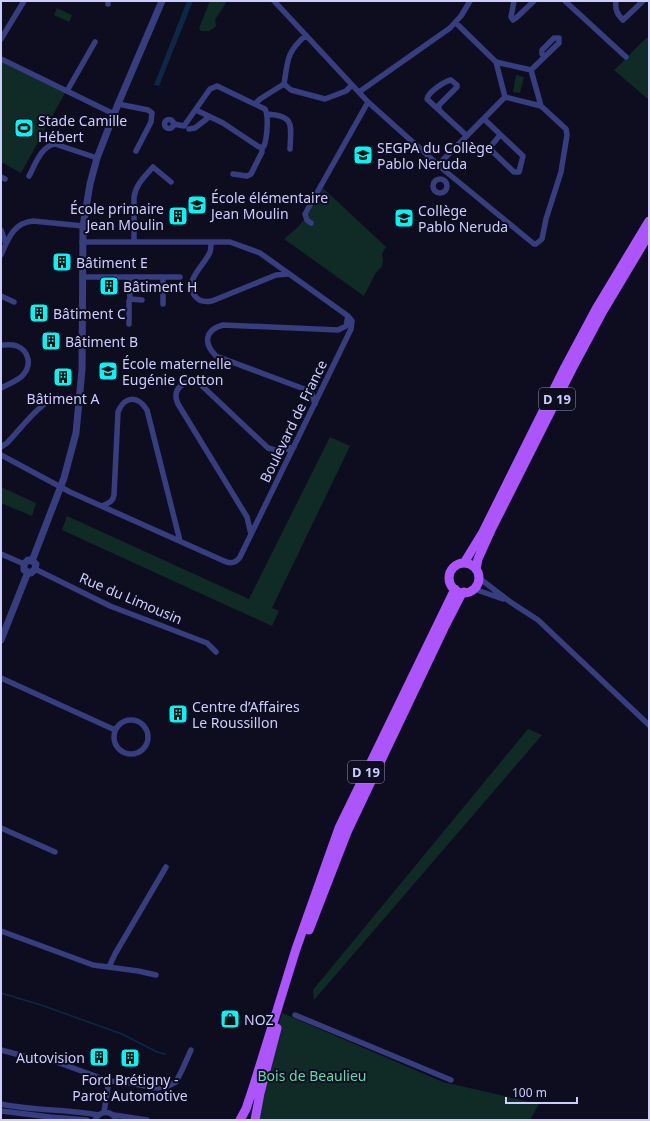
<svg xmlns="http://www.w3.org/2000/svg" width="650" height="1121" viewBox="0 0 650 1121" font-family="'Noto Sans',sans-serif">
<style>
.green{fill:#102a26}
.water{fill:#0d2745}
.lines{fill:none;stroke-linecap:round;stroke-linejoin:round}
.stream{stroke:#0d2745;stroke-width:1.5}
.minor{stroke:#383d7f;stroke-width:5.5}
.tertiary{stroke:#383d7f;stroke-width:7}
.primary{stroke:#ad55fd;stroke-width:9}
.labels{text-anchor:middle;dominant-baseline:central;stroke-width:4;stroke-linejoin:round;paint-order:stroke}
.shield{fill:#0e0d20;stroke:#9493bb;stroke-width:1}
.shield-label{font-size:13px;font-weight:bold;fill:#cdcdfe}
.poi-label{font-size:14px;fill:#cdcdfe;stroke:#0e0d20;text-anchor:start}
.street-label{font-size:14px;fill:#cdcdfe;stroke:#0e0d20}
.park-label{font-size:14px;fill:#5addaf;stroke:#0e0d20}
</style>
<rect width="100%" height="100%" fill="#0e0d20"/>
<path class="green" d="M 210,1 L 227,1 L 215,20 L 216,26 L 214,28 L 209,31 L 201,31 L 199,28 Z
M 57,8 L 72,15 L 69,22 L 54,15 Z
M 649,36 L 649,100 L 614,70 C 627,59 636,46 649,36 Z
M 1,62 L 65,93 L 21,173 L 1,162 Z
M 516,75 L 524,77 L 520,93 L 513,92 Z
M 323,188 L 386,247 L 382,254 L 383,261 L 382,266 L 375,274 L 364,296 L 284,239 L 298,227 L 307,216 Z
M 330,437 L 350,446 L 272,608 L 279,611 L 272,626 L 62,530 L 67,516 L 249,599 Z
M 1,487 L 36,503 L 32,516 L 1,503 Z
M 528,729 L 542,735 L 314,1000 L 313,990 Z
M 282,1013 L 443,1082 L 539,1104 L 530,1120 L 255,1120 L 260,1093 Z"/>
<path class="water" d="M 187,1 L 193,1 L 159,86 L 154,85 Z"/>
<g class="lines">
<path class="stream" d="M 1,993 L 41,1005 L 122,1034 L 157,1052 L 165,1054"/>
<path class="minor" d="M 274,1 L 368,102 L 444,170 L 534,244 L 536,244 L 542,239 L 546,219 L 561,172 L 567,135 L 566,129 L 541,106
M 514,1 L 511,17 L 513,20 L 516,18 L 534,1
M 565,1 L 626,57
M 616,1 C 615,10 617,14 623,20 L 643,1
M 108,4 L 108,1
M 456,23 L 496,62 L 531,70 L 541,106 L 505,97 L 496,62
M 306,35 C 286,53 288,60 284,84 L 291,90 L 325,99 L 346,91 L 352,85
M 1,39 L 24,1
M 1,59 L 114,114
M 531,70 L 559,43 L 559,38 L 554,38 L 542,50 L 542,54 L 544,57
M 67,91 L 95,42
M 359,92 L 450,28 L 461,16 L 470,1
M 118,104 L 148,110 L 152,113 L 151,122 L 136,151
M 255,104 L 260,99 L 284,84
M 439,110 L 439,105 L 457,87 L 457,85 L 451,80 C 445,81 428,92 427,99 L 467,136
M 267,114 C 295,116 291,124 290,149
M 484,119 L 523,156 L 519,172 L 514,172 L 492,151 L 491,146 L 500,135
M164.5 124a4.5 4.5 0 1 1 9 0a4.5 4.5 0 1 1-9 0Z
M 174,124 L 184,126 L 210,89 L 217,86 L 265,109 C 269,116 267,138 264,146 L 262,147 L 259,147 L 223,123 L 196,110
M 189,129 L 195,128 L 209,117
M 438,165 L 505,97
M 233,174 L 247,176 L 251,174 L 262,152 L 262,147
M 29,176 C 35,165 41,146 55,144 L 97,158
M 1,177 L 5,179
M433 186a7 7 0 1 1 14 0a7 7 0 1 1-14 0Z
M 311,223 L 307,220 L 305,214 L 368,102
M 1,230 L 6,244
M 134,242 L 134,197 C 136,184 145,176 153,167 L 171,182
M 211,242 C 211,245 211,249 210,252 C 205,265 183,280 195,296 C 199,302 206,302 212,301 L 276,275 L 288,274
M 1,255 C 8,239 13,223 33,221 L 83,226
M 82,277 L 180,277
M 163,277 L 163,304
M 1,296 L 14,302
M 130,299 L 142,300
M 129,324 L 129,301 L 130,299 L 129,277
M 1,345 C 6,345 12,344 17,346 C 29,351 32,365 23,375 C 18,381 8,384 1,388
M 315,404 L 312,394 L 307,390 L 216,356 C 203,343 205,330 223,325 L 338,330 L 346,326 L 348,316
M 1,447 L 7,443 C 18,432 43,398 58,398 C 66,399 72,403 79,404
M 1,455 L 70,492 L 224,561 C 230,564 236,563 240,557 L 351,329 L 352,321 L 348,316 L 260,253 L 230,242 L 82,242
M 102,506 C 108,503 113,502 114,495 L 118,412 C 125,395 138,396 147,410 L 180,541
M 251,534 L 247,517 L 178,404 C 171,389 184,379 199,383 L 268,448 L 278,451 L 294,447
M 1,554 L 24,564
M 35,569 L 110,606 L 207,643 L 216,652
M 479,578 L 509,601 L 538,620 L 649,725
M 474,589 L 503,599
M 1,678 L 115,730
M114 737a17 17 0 1 1 34 0a17 17 0 1 1-34 0Z
M 1,828 L 55,852
M 1,931 L 93,965 L 138,971 L 156,975
M 109,967 L 115,954 L 166,867
M 295,1015 L 451,1080
M 1,1050 L 31,1058 L 51,1060 L 109,1081 L 124,1082 L 156,1088 L 166,1087 L 176,1082 L 182,1070 L 191,1050
M 1,1104 C 33,1111 66,1109 98,1115
M 1,1111 L 50,1117 L 87,1120
M 104,1112 L 109,1081
M 114,1115 L 147,1120
M 95,1120 C 100,1110 112,1110 116,1120"/>
<path class="tertiary" d="M 32,561 L 64,478 L 76,433 L 82,370 L 83,226 L 90,184 L 97,158 L 118,104 L 162,1
M 28,572 L 24,570 L 24,564 L 28,560 L 32,561
M 28,572 L 31,573 L 35,569 L 36,564 L 32,561
M 1,640 L 28,572"/>
<path class="primary" d="M 464,563 L 483,532 L 565,367 L 596,309 L 649,221
M449 578a15 15 0 1 1 30 0a15 15 0 1 1-30 0Z
M 476,569 L 478,559 L 492,528 L 572,369 L 603,311 L 649,234
M 309,930 L 347,832 L 444,628 L 461,595 L 464,592
M 240,1120 L 246,1109 L 253,1088 L 296,949 L 339,828 L 455,589
M 255,1120 L 260,1093 L 277,1028"/>
</g>
<defs>
<symbol id="stadium-square" viewBox="-11 -11 22 22"><rect x="-9" y="-9" width="18" height="18" rx="4" fill="#03f5f4" stroke="#0e0d20"/><path d="M0-5a6.5 5 0 1 0 0 10a6.5 5 0 1 0 0-10ZM-3.5-1.8h7v3.6h-7Z" fill="#111"/></symbol>
<symbol id="school-square" viewBox="-11 -11 22 22"><rect x="-9" y="-9" width="18" height="18" rx="4" fill="#03f5f4" stroke="#0e0d20"/><path d="M0-5L7-2L0 1L-7-2ZM-4 1L0 2.5L4 1V4Q0 6-4 4Z" fill="#111"/></symbol>
<symbol id="building-square" viewBox="-11 -11 22 22"><rect x="-9" y="-9" width="18" height="18" rx="4" fill="#03f5f4" stroke="#0e0d20"/><path d="M-4-6H4V6H1V3H-1V6H-4ZM-2.5-4.3h1.7v1.8h-1.7ZM.8-4.3h1.7v1.8H.8ZM-2.5-1h1.7V.8h-1.7ZM.8-1h1.7V.8H.8Z" fill="#111"/></symbol>
<symbol id="shop-square" viewBox="-11 -11 22 22"><rect x="-9" y="-9" width="18" height="18" rx="4" fill="#03f5f4" stroke="#0e0d20"/><path d="M-5-2.5h2.3a2.7 3.5 0 0 1 5.4 0H5L5.5 6h-11ZM-1.5-2.5h3a1.5 2.3 0 0 0-3 0Z" fill="#111"/></symbol>
</defs>
<g fill-rule="evenodd">
<use href="#stadium-square" x="13" y="117" width="22" height="22"/>
<use href="#school-square" x="352" y="144" width="22" height="22"/>
<use href="#school-square" x="186" y="194" width="22" height="22"/>
<use href="#building-square" x="167" y="205" width="22" height="22"/>
<use href="#school-square" x="393" y="207" width="22" height="22"/>
<use href="#building-square" x="51" y="251" width="22" height="22"/>
<use href="#building-square" x="98" y="275" width="22" height="22"/>
<use href="#building-square" x="28" y="302" width="22" height="22"/>
<use href="#building-square" x="40" y="330" width="22" height="22"/>
<use href="#school-square" x="97" y="360" width="22" height="22"/>
<use href="#building-square" x="52" y="366" width="22" height="22"/>
<use href="#building-square" x="167" y="703" width="22" height="22"/>
<use href="#shop-square" x="219" y="1008" width="22" height="22"/>
<use href="#building-square" x="88" y="1046" width="22" height="22"/>
<use href="#building-square" x="119" y="1047" width="22" height="22"/>
</g>
<g class="labels">
<g class="shield">
<rect x="539" y="388" width="36" height="22" rx="3"/>
<rect x="348" y="761" width="36" height="22" rx="3"/>
</g>
<g class="shield-label">
<text x="557" y="399">D 19</text>
<text x="366" y="772">D 19</text>
</g>
<g class="poi-label">
<text x="38" y="120">Stade Camille<tspan x="38" dy="16">Hébert</tspan></text>
<text x="377" y="147">SEGPA du Collège<tspan x="377" dy="16">Pablo Neruda</tspan></text>
<text x="211" y="197">École élémentaire<tspan x="211" dy="16">Jean Moulin</tspan></text>
<text x="164" y="208" text-anchor="end">École primaire<tspan x="164" dy="16">Jean Moulin</tspan></text>
<text x="418" y="210">Collège<tspan x="418" dy="16">Pablo Neruda</tspan></text>
<text x="76" y="262">Bâtiment E</text>
<text x="123" y="286">Bâtiment H</text>
<text x="53" y="313">Bâtiment C</text>
<text x="65" y="341">Bâtiment B</text>
<text x="122" y="363">École maternelle<tspan x="122" dy="16">Eugénie Cotton</tspan></text>
<text x="63" y="398" text-anchor="middle">Bâtiment A</text>
<text x="192" y="706">Centre d’Affaires<tspan x="192" dy="16">Le Roussillon</tspan></text>
<text x="244" y="1019">NOZ</text>
<text x="85" y="1057" text-anchor="end">Autovision</text>
<text x="130" y="1079" text-anchor="middle">Ford Brétigny -<tspan x="130" dy="16">Parot Automotive</tspan></text>
</g>
<g class="street-label">
<text transform="translate(293 421) rotate(-64)">Boulevard de France</text>
<text transform="translate(131 598) rotate(23)">Rue du Limousin</text>
</g>
<g class="park-label">
<text x="312" y="1075">Bois de Beaulieu</text>
</g>
</g>
<rect width="650" height="1121" fill="none" stroke="#cdcdfe" stroke-width="4"/>
<path d="M506 1097v6h71v-6" fill="none" stroke="#cdcdfe" stroke-width="2"/>
<text x="512" y="1097" font-size="12" fill="#cdcdfe" stroke="#0e0d20" stroke-width="3" paint-order="stroke">100 m</text>
</svg>
